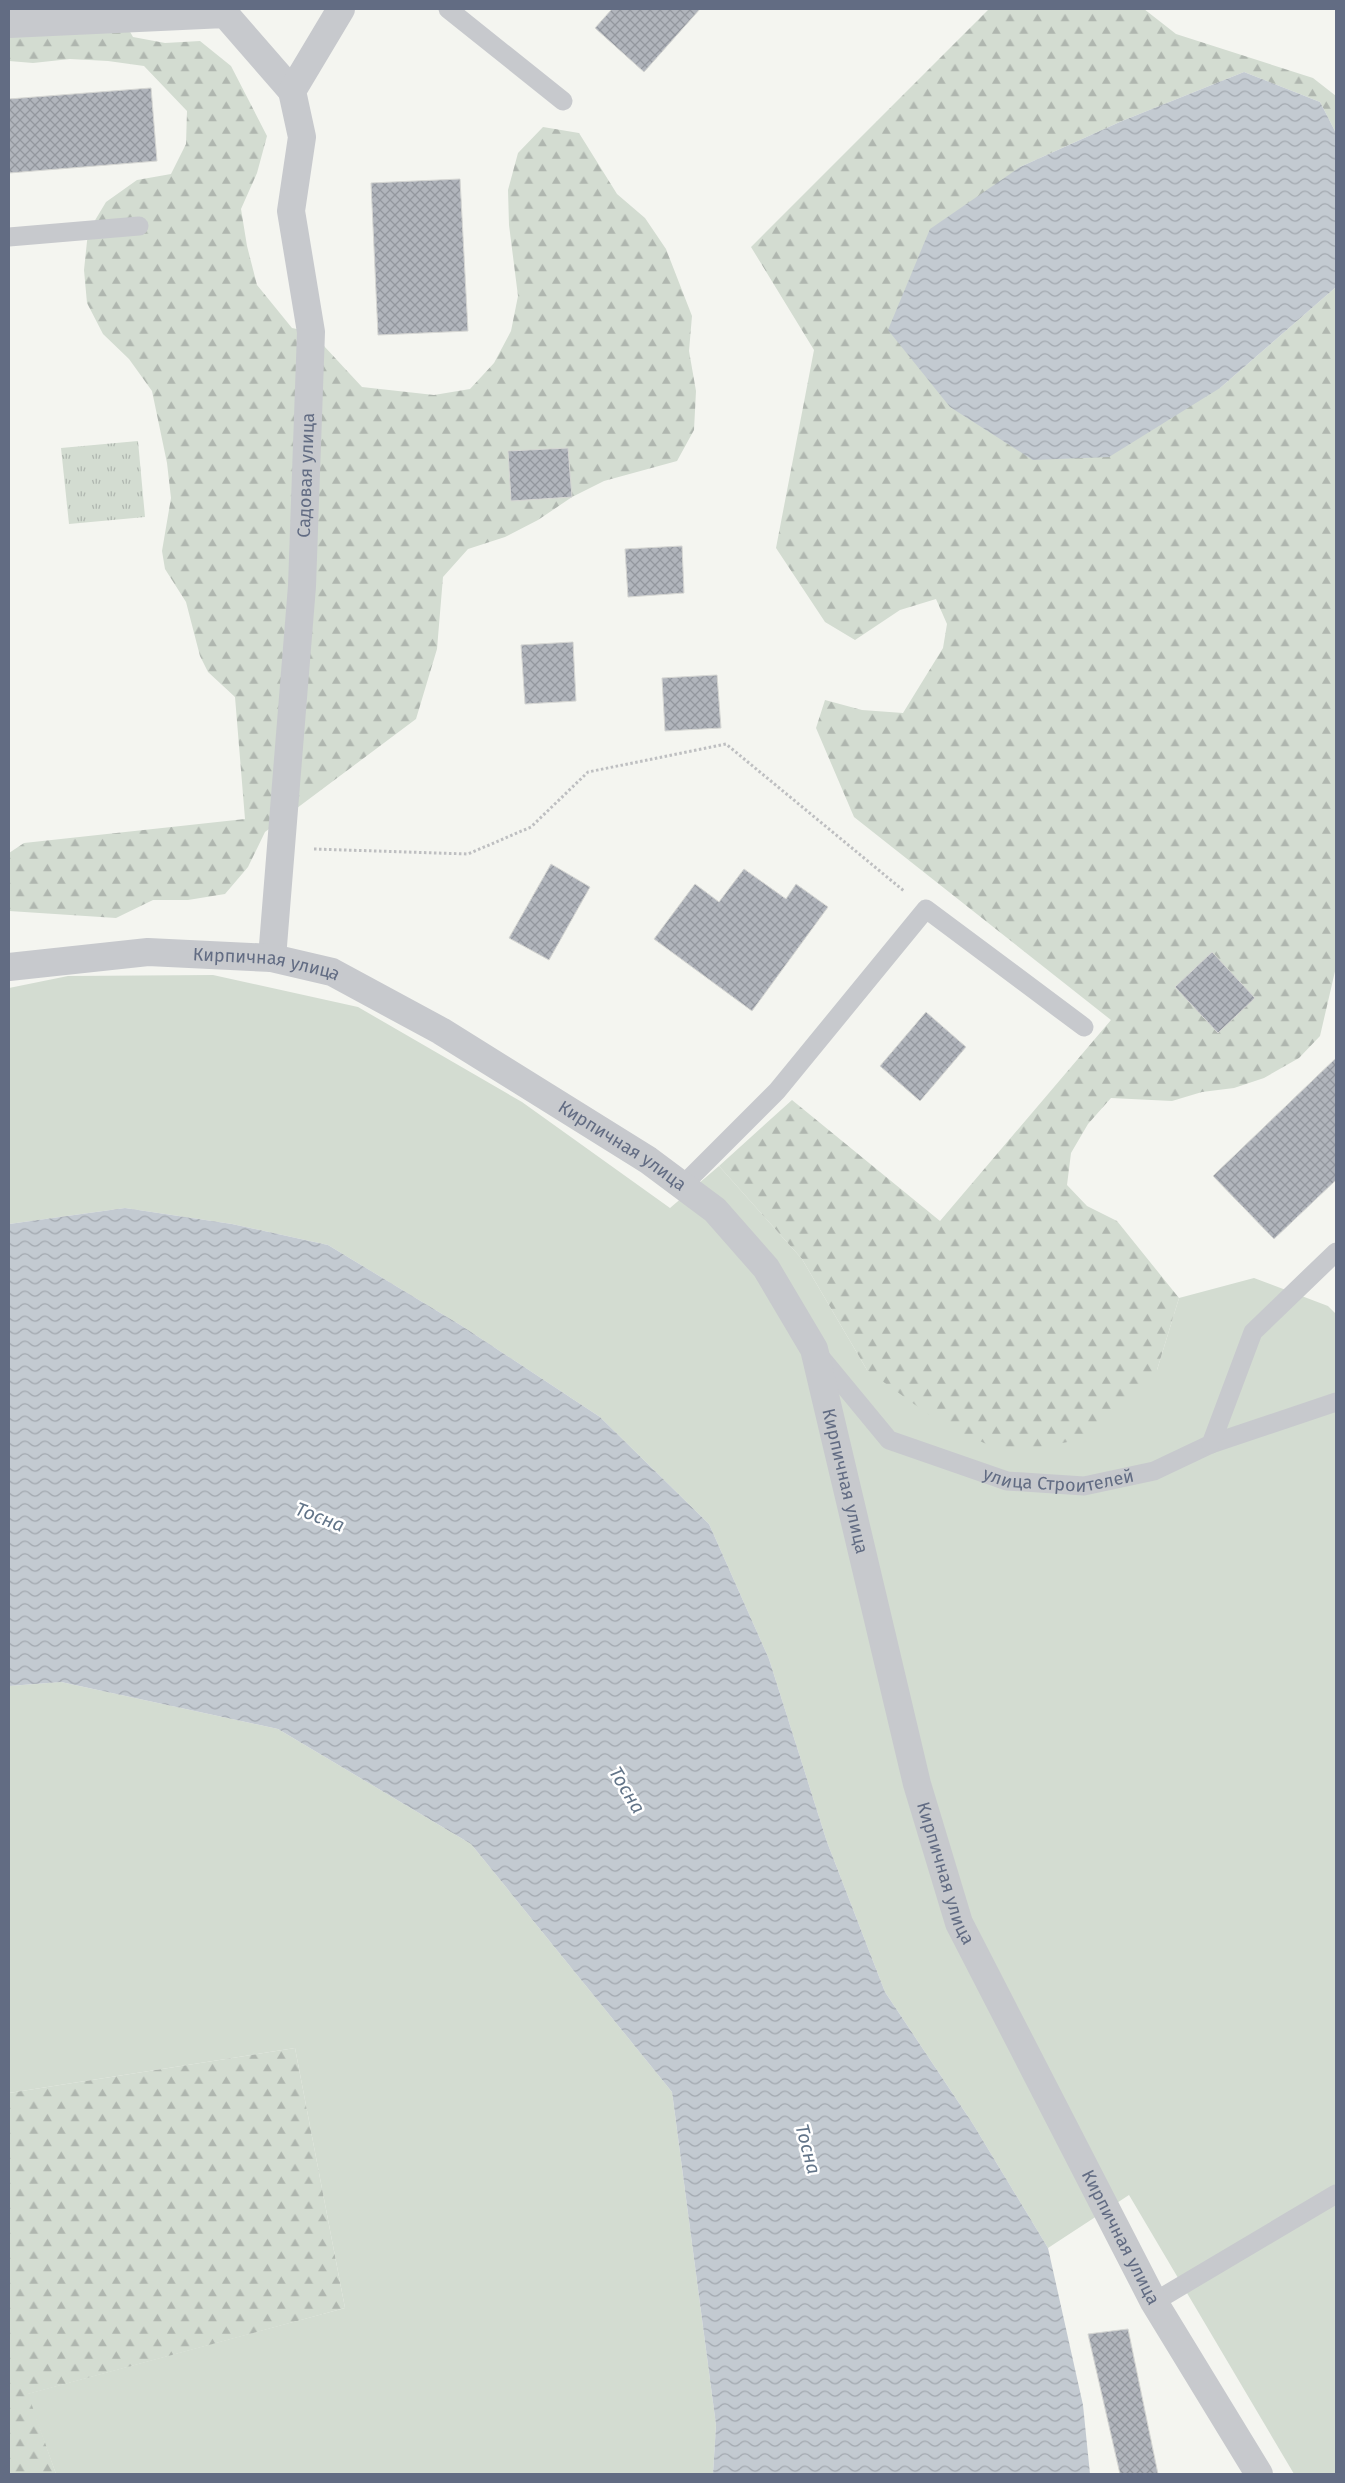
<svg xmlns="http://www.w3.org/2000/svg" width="1345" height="2483" viewBox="0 0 1345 2483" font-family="'Fira Sans',sans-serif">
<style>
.green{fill:#d3dcd1}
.forest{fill:url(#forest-firs)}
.park{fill:url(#park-tufts)}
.water{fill:url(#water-waves)}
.building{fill:url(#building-cross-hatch);stroke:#d5d6d3}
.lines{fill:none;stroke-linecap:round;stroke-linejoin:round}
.path{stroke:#bebfc1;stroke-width:3;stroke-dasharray:2.5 2.5;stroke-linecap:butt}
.service{stroke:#c7c9cd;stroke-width:19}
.minor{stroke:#c7c9cd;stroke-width:28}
.labels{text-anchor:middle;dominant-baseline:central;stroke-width:5;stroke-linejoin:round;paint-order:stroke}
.street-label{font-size:18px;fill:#626c83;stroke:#fff}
.water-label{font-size:19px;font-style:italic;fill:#627488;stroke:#fff}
</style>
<defs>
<pattern id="forest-firs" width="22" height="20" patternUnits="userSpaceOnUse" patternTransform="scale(1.25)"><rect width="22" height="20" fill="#d3dcd1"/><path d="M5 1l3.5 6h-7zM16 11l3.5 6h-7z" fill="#afb6af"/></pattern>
<pattern id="park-tufts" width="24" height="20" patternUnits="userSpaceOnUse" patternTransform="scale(1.25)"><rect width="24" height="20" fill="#d3dcd1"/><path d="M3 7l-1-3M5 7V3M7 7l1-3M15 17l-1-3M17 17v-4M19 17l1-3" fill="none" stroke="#afb6af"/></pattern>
<pattern id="water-waves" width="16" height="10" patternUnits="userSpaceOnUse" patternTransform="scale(1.25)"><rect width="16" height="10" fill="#c3cad1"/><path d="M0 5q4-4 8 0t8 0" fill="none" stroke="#a2a8af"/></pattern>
<pattern id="building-cross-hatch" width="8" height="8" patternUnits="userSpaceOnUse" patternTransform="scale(1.25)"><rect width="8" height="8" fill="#b1b5bc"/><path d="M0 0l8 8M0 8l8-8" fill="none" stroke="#93979e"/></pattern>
</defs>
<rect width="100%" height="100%" fill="#f4f5f0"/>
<path class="green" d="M 213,975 L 358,1007 L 522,1102 L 670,1208 L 719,1166 L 802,1259 L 867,1370 L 1157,1370 L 1179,1298 L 1254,1278 L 1328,1306 L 1336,1314 L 1336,2474 L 1294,2474 L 1129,2195 L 1048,2248 L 973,2124 L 885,1992 L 827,1842 L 769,1659 L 709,1524 L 600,1417 L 462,1326 L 328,1245 L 232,1224 L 125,1208 L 9,1224 L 9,988 L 68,976 Z
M 61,1682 L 278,1729 L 471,1844 L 672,2092 L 716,2425 L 713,2474 L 56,2474 L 27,2394 L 345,2308 L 295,2048 L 9,2093 L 9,1686 Z"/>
<path class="forest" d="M 9,9 L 117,9 L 133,37 L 165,43 L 200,41 L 231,66 L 267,136 L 257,173 L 241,209 L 247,246 L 257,285 L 292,328 L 311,332 L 362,387 L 434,395 L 470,389 L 494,363 L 511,331 L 518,296 L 509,225 L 508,190 L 518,153 L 543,127 L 579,133 L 617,194 L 645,218 L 666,249 L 692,316 L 689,351 L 696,391 L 694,430 L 677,461 L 604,481 L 572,497 L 538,520 L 505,537 L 468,549 L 443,577 L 437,649 L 416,719 L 265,832 L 248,867 L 225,894 L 188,900 L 153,900 L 116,918 L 9,911 L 9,853 L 24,843 L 245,819 L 235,697 L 208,672 L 200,656 L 186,602 L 165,569 L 162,551 L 171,498 L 167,463 L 152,391 L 129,359 L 103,334 L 87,303 L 84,270 L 88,232 L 106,202 L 137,180 L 171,174 L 186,144 L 187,111 L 144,66 L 108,61 L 70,59 L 33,63 L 9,61 Z
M 989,9 L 1144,9 L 1176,34 L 1313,78 L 1336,96 L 1336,133 L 1320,102 L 1244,72 L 1122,121 L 1020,167 L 1220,388 L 1336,287 L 1336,967 L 1320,1036 L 1299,1058 L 1264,1078 L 1234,1088 L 1202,1092 L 1172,1101 L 1111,1098 L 1088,1124 L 1071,1153 L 1067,1185 L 1087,1206 L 1117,1221 L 1179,1298 L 1157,1370 L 1090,1438 L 1007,1453 L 943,1425 L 867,1370 L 802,1259 L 719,1166 L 792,1100 L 940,1221 L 1111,1020 L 854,817 L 816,728 L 825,700 L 862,710 L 903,713 L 943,648 L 947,624 L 936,599 L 900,610 L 855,640 L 825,622 L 776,548 L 814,350 L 751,247 Z
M 295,2048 L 345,2308 L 28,2394 L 56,2474 L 9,2474 L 9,2093 Z"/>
<path class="park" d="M 138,441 L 145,517 L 69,524 L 61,448 Z"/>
<path class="water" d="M 1244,72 L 1320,102 L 1336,133 L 1336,287 L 1220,388 L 1109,457 L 1033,460 L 950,407 L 888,330 L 930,229 L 1020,167 L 1122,121 Z
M 125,1208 L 232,1224 L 328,1245 L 462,1326 L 600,1417 L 709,1524 L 769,1659 L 827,1842 L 885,1992 L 973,2124 L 1048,2248 L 1083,2405 L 1090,2474 L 713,2474 L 716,2425 L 672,2092 L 471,1844 L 278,1729 L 61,1682 L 9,1686 L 9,1224 Z"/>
<path class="building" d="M 612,9 L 700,9 L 644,72 L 595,28 Z
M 151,88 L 157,161 L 9,173 L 9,99 Z
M 460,179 L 468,331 L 378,335 L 371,183 Z
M 568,448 L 572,497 L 511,501 L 508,451 Z
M 682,546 L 684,593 L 628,597 L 625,549 Z
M 573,642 L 576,701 L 525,704 L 521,645 Z
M 717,675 L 721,728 L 665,731 L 662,678 Z
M 551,864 L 590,887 L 549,960 L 509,938 Z
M 744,869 L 786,899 L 796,884 L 828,907 L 752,1011 L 654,939 L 695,884 L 719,902 Z
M 1212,952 L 1255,998 L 1218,1033 L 1175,987 Z
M 926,1012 L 966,1047 L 920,1101 L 880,1066 Z
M 1336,1058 L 1336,1180 L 1274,1239 L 1213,1176 Z
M 1128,2329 L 1158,2474 L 1120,2474 L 1088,2334 Z"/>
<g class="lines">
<path class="path" d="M 314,849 L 468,854 L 531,827 L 588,772 L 726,744 L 904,891"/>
<g class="service">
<path d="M 448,9 L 563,101"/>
<path d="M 9,237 L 139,226"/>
<path d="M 682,1186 L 777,1091 L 926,909 L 1084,1027"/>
<path id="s1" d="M 818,1354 L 889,1440 L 1007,1481 L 1084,1486 L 1154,1471 L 1211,1444 L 1336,1402"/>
<path d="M 1211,1444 L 1253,1332 L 1336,1252"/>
<path d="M 1154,2302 L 1336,2194"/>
</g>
<g class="minor">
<path d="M 9,24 L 225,14 L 292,91"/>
<path id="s2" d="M 272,958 L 302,586 L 311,332 L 291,211 L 302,137 L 292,91 L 341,9"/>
<path id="s3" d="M 9,967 L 148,952 L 272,958 L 332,972 L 441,1031 L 648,1160 L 715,1210 L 766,1268 L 814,1349 L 917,1784 L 959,1923 L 1154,2302 L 1259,2474"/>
</g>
</g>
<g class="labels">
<g class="street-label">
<text stroke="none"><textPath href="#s2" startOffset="484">Садовая улица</textPath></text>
<text stroke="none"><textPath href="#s3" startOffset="259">Кирпичная улица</textPath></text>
<text stroke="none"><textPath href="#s3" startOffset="664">Кирпичная улица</textPath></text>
<text stroke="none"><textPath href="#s1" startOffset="288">улица Строителей</textPath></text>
<text stroke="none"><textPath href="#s3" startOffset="1084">Кирпичная улица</textPath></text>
<text stroke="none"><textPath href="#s3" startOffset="1489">Кирпичная улица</textPath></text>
<text stroke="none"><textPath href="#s3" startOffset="1894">Кирпичная улица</textPath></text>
</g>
<g class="water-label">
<text transform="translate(320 1517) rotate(21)">Тосна</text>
<text transform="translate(627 1790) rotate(59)">Тосна</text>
<text transform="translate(808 2149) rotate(75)">Тосна</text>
</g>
</g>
<rect width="1345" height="2483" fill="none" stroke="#626c83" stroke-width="20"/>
</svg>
